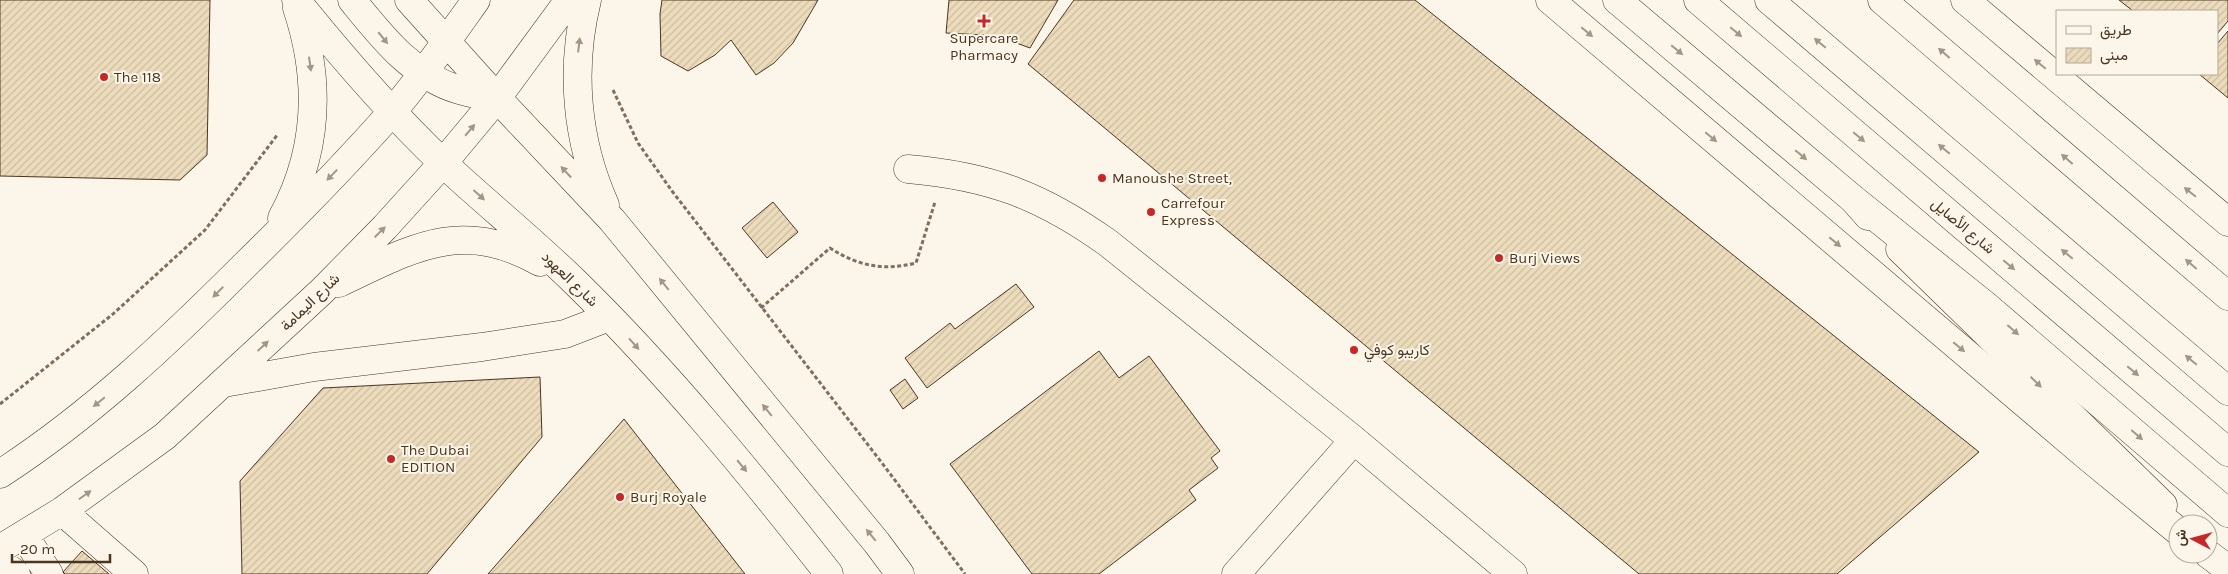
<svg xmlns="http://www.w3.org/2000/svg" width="2228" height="574" viewBox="0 0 2228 574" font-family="Karla,Vazirmatn,sans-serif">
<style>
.building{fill:url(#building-hatch);stroke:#4a3520}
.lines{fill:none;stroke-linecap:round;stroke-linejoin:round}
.minor-casing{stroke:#4a3520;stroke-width:29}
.major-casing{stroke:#4a3520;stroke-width:29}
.path{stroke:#7f6f5c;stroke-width:3;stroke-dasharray:4 2.5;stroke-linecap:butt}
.minor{stroke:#fbf6e9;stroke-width:28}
.major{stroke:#fbf6e9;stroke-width:28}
.oneway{fill:#a29684}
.poi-dot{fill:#c62828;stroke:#fbf6e9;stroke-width:2}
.labels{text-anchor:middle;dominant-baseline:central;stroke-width:4;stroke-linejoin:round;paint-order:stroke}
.poi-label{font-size:15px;fill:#4a3520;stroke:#fbf6e9;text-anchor:start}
.street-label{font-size:15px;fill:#4a3520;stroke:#fbf6e9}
</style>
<defs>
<pattern id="building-hatch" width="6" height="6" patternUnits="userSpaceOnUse" patternTransform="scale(1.25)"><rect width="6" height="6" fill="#ecdcbc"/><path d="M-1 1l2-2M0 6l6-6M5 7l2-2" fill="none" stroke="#ccbda1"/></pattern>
</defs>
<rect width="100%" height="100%" fill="#fbf6e9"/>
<path class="building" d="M 0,0 L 210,0 L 207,155 L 180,180 L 0,176 Z
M 662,0 L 818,0 L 793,43 L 774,63 L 756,75 L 731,40 L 715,55 L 688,71 L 661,56 L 660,14 Z
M 949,0 L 1058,0 L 1030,48 L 1011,41 L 983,35 L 946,33 Z
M 1074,0 L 1415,0 L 1979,452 L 1837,574 L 1639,574 L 1028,64 Z
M 2119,0 L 2228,0 L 2228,21 L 2217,34 L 2217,11 L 2133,11 Z
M 2228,31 L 2228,98 L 2199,74 L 2217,74 L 2217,44 Z
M 773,202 L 798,232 L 767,258 L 742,228 Z
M 1016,284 L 1034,307 L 927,388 L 905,358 L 950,323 L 955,329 Z
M 1099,351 L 1119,378 L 1149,356 L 1220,451 L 1211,458 L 1218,468 L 1189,490 L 1196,500 L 1099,574 L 1032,574 L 950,464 Z
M 540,377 L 542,437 L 427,574 L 242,574 L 240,481 L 323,388 Z
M 905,379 L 918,398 L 903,409 L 890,390 Z
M 624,419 L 745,574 L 488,574 Z
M 82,551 L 109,574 L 65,574 L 63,572 Z"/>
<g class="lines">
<defs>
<path id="minor" d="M 296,0 C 342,57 390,113 444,164 C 487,204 533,241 575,282 C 667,372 750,473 829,574
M 352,0 C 382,37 411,75 459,90 C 471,94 484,95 497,98
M 409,0 L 497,98 L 612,220 L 877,543 L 900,574
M 587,0 C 570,69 576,140 605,205
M 1617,0 L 1853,199 L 1868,216
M 1882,0 L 2228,296
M 1965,0 L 2228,222
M 908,169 C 990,176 1042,196 1108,243 L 1354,440 L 1513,574
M 282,218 C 319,150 321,80 297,8
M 1900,249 L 2163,505
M 339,283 C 413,248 461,218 540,262
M 224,383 L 314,367 L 482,347 L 565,334 L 609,317
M 0,474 C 91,415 168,342 245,265 C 295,216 345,165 392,112 C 422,77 449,38 476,0
M 62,511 L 134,574
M 24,535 L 49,574
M 0,549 L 62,511 L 165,436 L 322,291 L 385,227 L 443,163 L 497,98 L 569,0
M 0,562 L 16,574
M 1236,574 L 1354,440"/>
<path id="major" d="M 1550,0 L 2088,457 L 2178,531
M 1698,0 L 2228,452
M 1769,0 L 2228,391
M 1853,199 L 1985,305 L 2228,513
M 2208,554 L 2228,569"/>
</defs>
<use href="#minor" class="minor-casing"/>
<use href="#major" class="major-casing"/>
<path class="path" d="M 613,90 L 638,143 L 672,191 L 882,463 L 965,574
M 761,308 L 830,248 C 858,266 883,271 916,263 L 935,202
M 0,404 L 113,314 L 205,230 L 278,134"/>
<use href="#minor" class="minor"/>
<use href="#major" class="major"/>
</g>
<defs><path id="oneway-solid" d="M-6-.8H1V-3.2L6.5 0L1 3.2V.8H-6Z" transform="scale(1.25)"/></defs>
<g class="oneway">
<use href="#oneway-solid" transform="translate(1587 32) rotate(40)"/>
<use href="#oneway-solid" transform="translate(1736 32) rotate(40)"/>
<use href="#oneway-solid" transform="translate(383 38) rotate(51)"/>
<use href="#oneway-solid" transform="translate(1820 43) rotate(-140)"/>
<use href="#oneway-solid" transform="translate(579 45) rotate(-83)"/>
<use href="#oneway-solid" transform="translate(1677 50) rotate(40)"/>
<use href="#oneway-solid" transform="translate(1944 53) rotate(-139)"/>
<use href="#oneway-solid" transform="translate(310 64) rotate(82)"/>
<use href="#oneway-solid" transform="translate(2040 64) rotate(-140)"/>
<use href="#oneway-solid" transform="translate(470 130) rotate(-50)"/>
<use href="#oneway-solid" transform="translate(1711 137) rotate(40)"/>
<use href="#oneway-solid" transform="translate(1859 137) rotate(40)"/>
<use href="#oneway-solid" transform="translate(1944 149) rotate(-140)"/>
<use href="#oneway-solid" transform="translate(1801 155) rotate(40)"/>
<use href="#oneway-solid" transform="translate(2067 159) rotate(-139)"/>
<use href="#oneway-solid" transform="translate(566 172) rotate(-133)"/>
<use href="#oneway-solid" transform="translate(332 175) rotate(134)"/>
<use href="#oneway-solid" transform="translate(2190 192) rotate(-141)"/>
<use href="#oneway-solid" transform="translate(479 195) rotate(42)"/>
<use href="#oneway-solid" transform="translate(380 232) rotate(-45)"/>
<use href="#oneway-solid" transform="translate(1835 242) rotate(40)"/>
<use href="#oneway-solid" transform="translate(2067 254) rotate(-140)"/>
<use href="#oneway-solid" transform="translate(2191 264) rotate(-139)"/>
<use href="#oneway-solid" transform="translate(2009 265) rotate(40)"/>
<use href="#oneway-solid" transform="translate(664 284) rotate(-129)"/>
<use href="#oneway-solid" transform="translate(218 292) rotate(135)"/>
<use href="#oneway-solid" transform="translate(2013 330) rotate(41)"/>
<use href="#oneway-solid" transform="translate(634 344) rotate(48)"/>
<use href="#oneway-solid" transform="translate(263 346) rotate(-43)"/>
<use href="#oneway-solid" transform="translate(1959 347) rotate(40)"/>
<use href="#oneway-solid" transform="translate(2191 360) rotate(-140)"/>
<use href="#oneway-solid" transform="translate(2133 371) rotate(40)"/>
<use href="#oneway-solid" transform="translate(2036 382) rotate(44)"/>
<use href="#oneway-solid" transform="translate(99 402) rotate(141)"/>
<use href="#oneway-solid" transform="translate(767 410) rotate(-129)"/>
<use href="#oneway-solid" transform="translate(2137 435) rotate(41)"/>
<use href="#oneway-solid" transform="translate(742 466) rotate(50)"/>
<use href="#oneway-solid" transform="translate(85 495) rotate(-35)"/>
<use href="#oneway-solid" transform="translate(871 535) rotate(-129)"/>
</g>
<g class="poi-dot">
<path d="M981.5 13.5h5v5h5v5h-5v5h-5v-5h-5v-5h5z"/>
<circle cx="104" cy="77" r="5"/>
<circle cx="1102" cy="178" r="5"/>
<circle cx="1151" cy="212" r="5"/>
<circle cx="1499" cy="258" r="5"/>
<circle cx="1354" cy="350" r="5"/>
<circle cx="391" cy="459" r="5"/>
<circle cx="620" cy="497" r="5"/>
</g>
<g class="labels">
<g class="poi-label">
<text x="984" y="38" text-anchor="middle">Supercare<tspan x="984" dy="17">Pharmacy</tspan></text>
<text x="114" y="77">The 118</text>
<text x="1112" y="178">Manoushe Street,</text>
<text x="1161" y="203">Carrefour<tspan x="1161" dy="17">Express</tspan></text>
<text x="1509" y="258">Burj Views</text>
<text x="1364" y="350">كاريبو كوفي</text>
<text x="401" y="450">The Dubai<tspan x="401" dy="17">EDITION</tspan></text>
<text x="630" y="497">Burj Royale</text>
</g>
<g class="street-label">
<text transform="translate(1963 226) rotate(40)">شارع الأصايل</text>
<text transform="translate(570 279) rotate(44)">شارع العهود</text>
<text transform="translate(310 302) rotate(-44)">شارع اليمامة</text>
</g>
</g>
<rect x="2056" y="10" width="162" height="65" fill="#fbf6e9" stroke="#b4a999"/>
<rect x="2066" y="26" width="25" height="8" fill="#fbf6e9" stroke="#b4a999"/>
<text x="2100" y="35" font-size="15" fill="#4a3520">طريق</text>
<rect x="2066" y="48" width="25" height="15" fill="url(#building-hatch)" stroke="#b4a999"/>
<text x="2100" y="60" font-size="15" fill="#4a3520">مبنى</text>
<g transform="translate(2193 539) rotate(276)"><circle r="24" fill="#fbf6e9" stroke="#b4a999"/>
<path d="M0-4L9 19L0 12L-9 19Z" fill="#c62828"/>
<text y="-8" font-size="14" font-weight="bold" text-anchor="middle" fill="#4a3520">ش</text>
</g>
<path d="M12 554v8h98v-8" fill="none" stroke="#4a3520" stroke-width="2.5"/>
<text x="20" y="554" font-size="15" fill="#4a3520" stroke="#fbf6e9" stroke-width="4" paint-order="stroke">20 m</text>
</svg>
